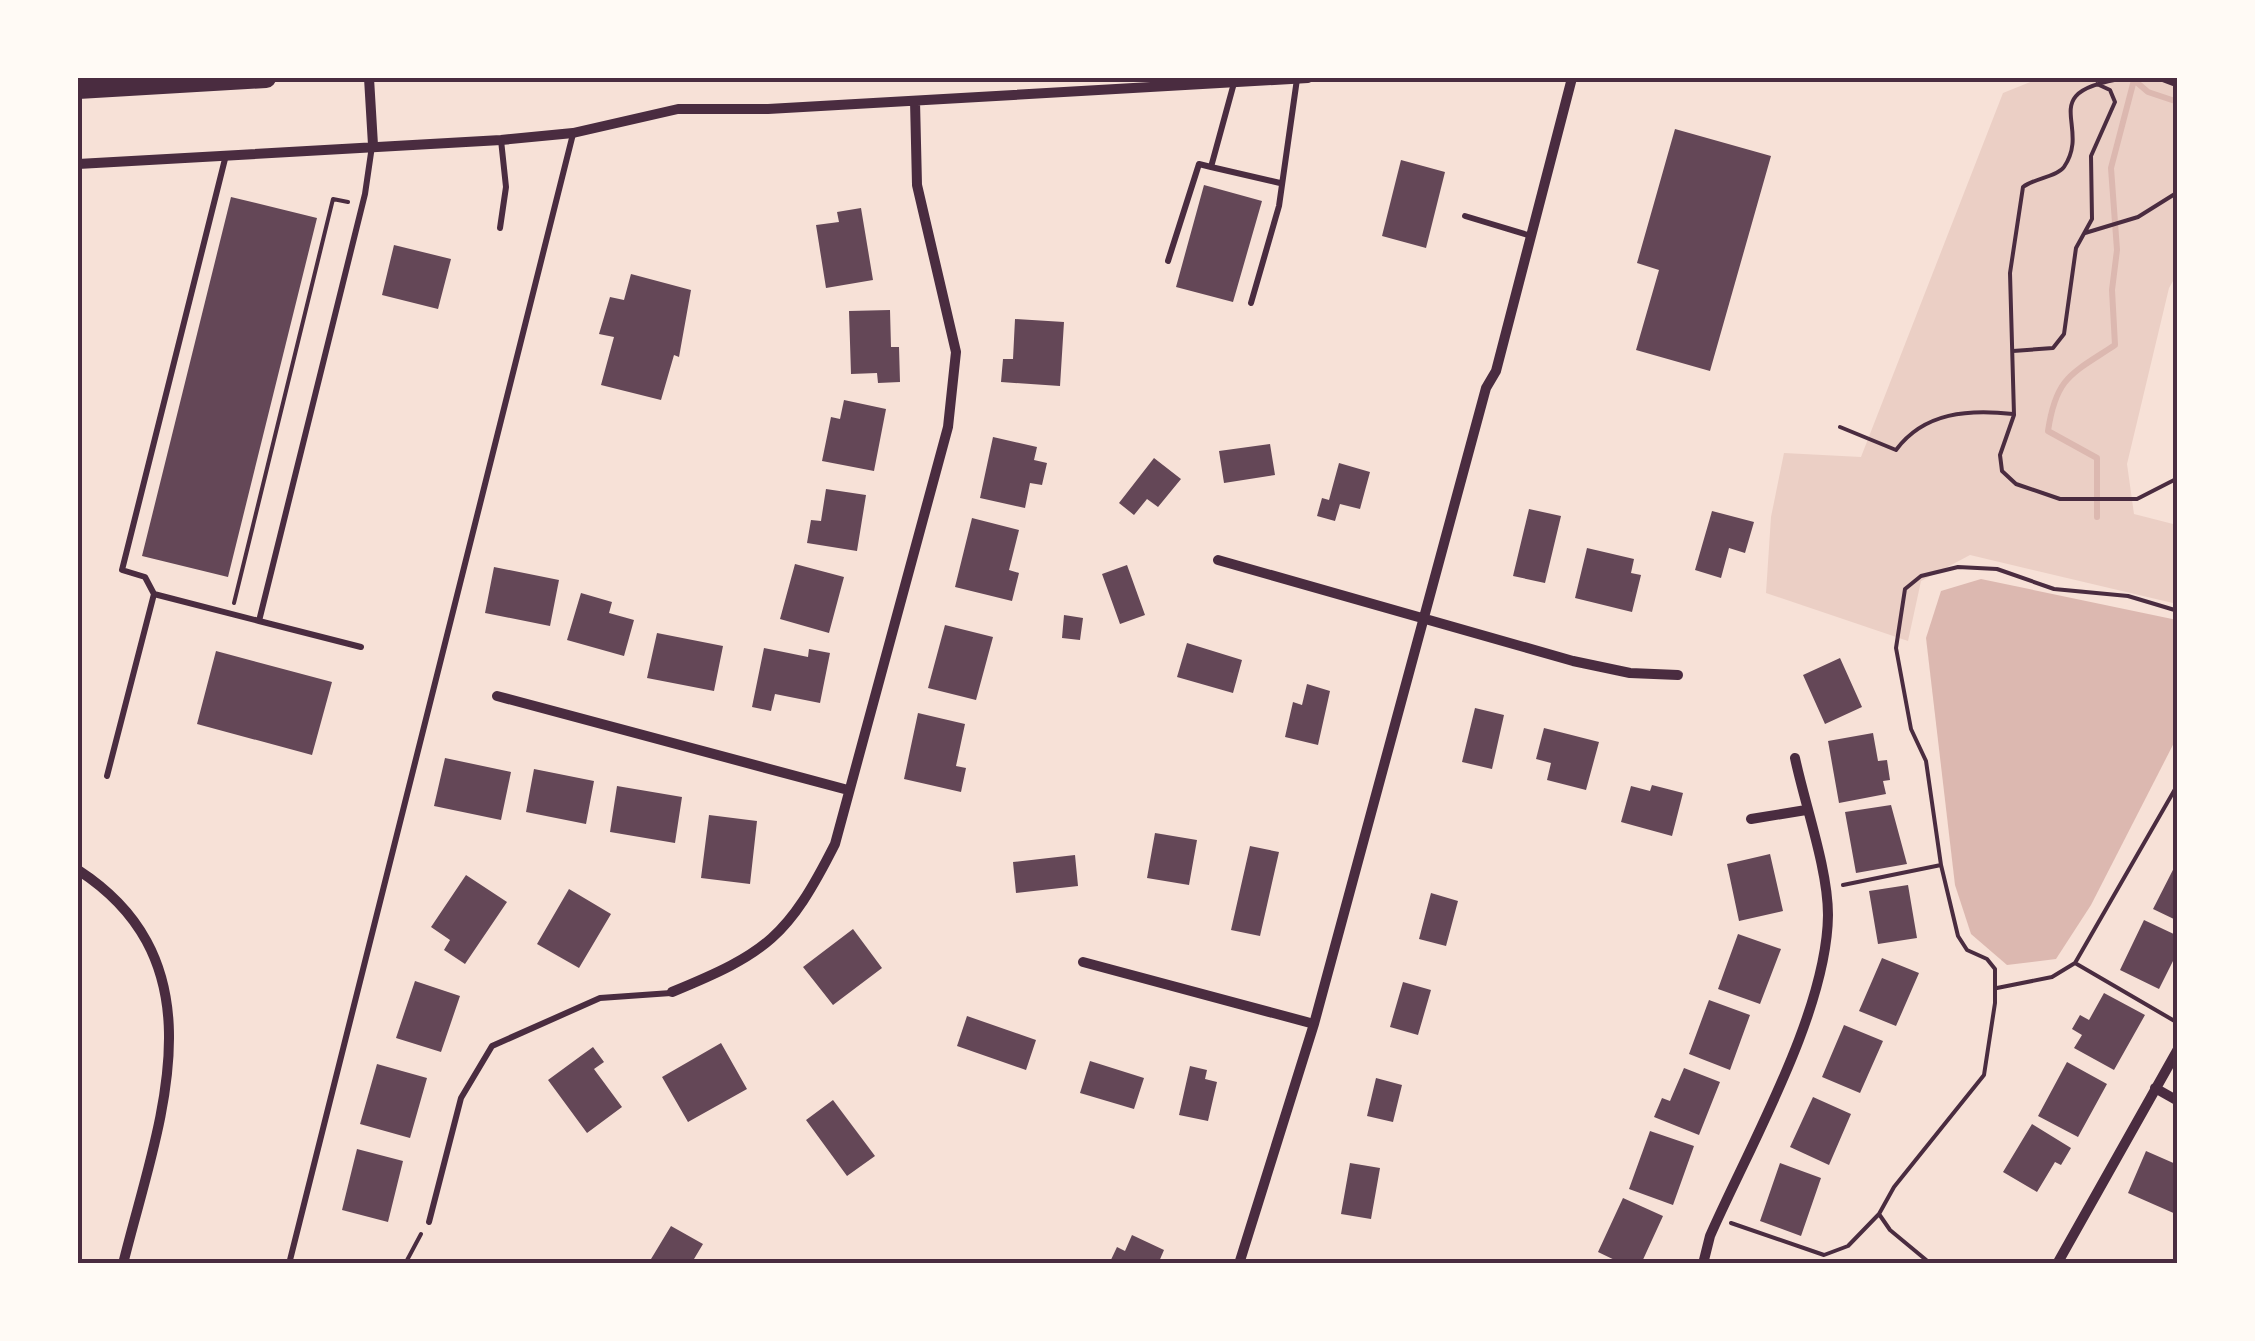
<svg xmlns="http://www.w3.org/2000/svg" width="2255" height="1341" viewBox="0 0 2255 1341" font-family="'PT Serif',serif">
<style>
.green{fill:#ebcfc5}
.water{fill:#dcb8b0}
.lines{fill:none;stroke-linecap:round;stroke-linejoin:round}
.stream{stroke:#dcb8b0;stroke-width:6}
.building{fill:#644757}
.path{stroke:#4a2c40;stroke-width:4}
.service{stroke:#4a2c40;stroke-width:6}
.minor{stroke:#4a2c40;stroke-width:10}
.primary{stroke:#4a2c40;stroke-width:20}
.neatline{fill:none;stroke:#4a2c40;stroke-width:4}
</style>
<rect width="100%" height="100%" fill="#f7e1d7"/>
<path class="green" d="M 2040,78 L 2177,78 L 2177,274 L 2169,288 L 2127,464 L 2134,514 L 2177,525 L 2177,604 L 1970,555 L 1921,581 L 1908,641 L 1766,593 L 1771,517 L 1784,453 L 1861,457 L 2003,93 Z"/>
<path class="water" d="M 1981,579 L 2177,620 L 2177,737 L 2091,905 L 2056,959 L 2007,965 L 1971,934 L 1955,885 L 1926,638 L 1941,591 Z"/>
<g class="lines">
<path class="stream" d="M 2134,80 L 2148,92 L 2178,102
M 2097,517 L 2097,458 L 2048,431 C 2056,377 2071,374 2115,345 L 2112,290 L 2117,250 L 2111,168 L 2134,80"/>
</g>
<path class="building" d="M 1675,129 L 1771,156 L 1710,371 L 1636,350 L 1659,270 L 1637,263 Z
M 1401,160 L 1445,172 L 1426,248 L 1382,236 Z
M 1204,185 L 1262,201 L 1233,302 L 1176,287 Z
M 231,197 L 317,218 L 228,577 L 142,556 Z
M 861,208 L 873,280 L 826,288 L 816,225 L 839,222 L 837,212 Z
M 394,245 L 451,259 L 438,309 L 382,295 Z
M 631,274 L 691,290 L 679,357 L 674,355 L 661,400 L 601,385 L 614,337 L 599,334 L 610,297 L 624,300 Z
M 890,310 L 891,347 L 899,347 L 900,382 L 878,383 L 877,373 L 851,374 L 849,311 Z
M 1015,319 L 1064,322 L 1060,386 L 1001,382 L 1003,359 L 1013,359 Z
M 844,400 L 886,409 L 874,471 L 822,461 L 831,417 L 840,419 Z
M 993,437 L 1037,447 L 1034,460 L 1047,463 L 1042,485 L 1030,483 L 1025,508 L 980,498 Z
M 1270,444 L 1275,475 L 1224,483 L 1219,451 Z
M 1154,458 L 1181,479 L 1158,507 L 1147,499 L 1134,515 L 1119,503 Z
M 1339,463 L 1370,472 L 1360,509 L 1340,504 L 1335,521 L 1317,516 L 1322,498 L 1329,500 Z
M 826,489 L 866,495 L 857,551 L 807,543 L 811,520 L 821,521 Z
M 1529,509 L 1561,516 L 1545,583 L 1513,576 Z
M 1712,511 L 1754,522 L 1745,553 L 1729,548 L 1721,578 L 1695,570 Z
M 972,518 L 1019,530 L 1009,570 L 1019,573 L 1012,601 L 955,587 Z
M 1587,548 L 1634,559 L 1631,573 L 1641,575 L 1632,612 L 1575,598 Z
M 795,564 L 844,577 L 829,633 L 780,619 Z
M 1127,565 L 1145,615 L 1120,624 L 1102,574 Z
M 494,567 L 559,580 L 550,626 L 485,613 Z
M 581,593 L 612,602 L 609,613 L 634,620 L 624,656 L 567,640 Z
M 1064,615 L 1083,618 L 1080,640 L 1062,638 Z
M 945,625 L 993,637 L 976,700 L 928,688 Z
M 657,633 L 723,646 L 714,691 L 647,678 Z
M 1187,643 L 1242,660 L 1233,693 L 1177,677 Z
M 764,648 L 808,657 L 809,649 L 830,653 L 820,703 L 775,694 L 771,711 L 752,707 Z
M 216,651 L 332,682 L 312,755 L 197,724 Z
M 1840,658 L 1862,707 L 1825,724 L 1803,675 Z
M 1307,684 L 1330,691 L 1318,745 L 1285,737 L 1293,702 L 1302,705 Z
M 1475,708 L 1504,715 L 1492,769 L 1462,762 Z
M 918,713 L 965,724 L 956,766 L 966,768 L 961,792 L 904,779 Z
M 1544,728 L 1599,742 L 1586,790 L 1547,780 L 1551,763 L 1536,759 Z
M 1873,733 L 1878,761 L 1887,760 L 1890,780 L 1883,781 L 1886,794 L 1839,803 L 1828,741 Z
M 445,758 L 511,772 L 501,820 L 434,806 Z
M 534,769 L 594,781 L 586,824 L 526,812 Z
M 1652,785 L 1683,793 L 1672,836 L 1621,822 L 1631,786 L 1650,791 Z
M 617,786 L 682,797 L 675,843 L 610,832 Z
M 1891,805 L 1907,864 L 1856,873 L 1845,812 Z
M 709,815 L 757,821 L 750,884 L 701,878 Z
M 1155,833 L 1197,840 L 1189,885 L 1147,878 Z
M 1250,846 L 1279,852 L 1260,936 L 1231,930 Z
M 1770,854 L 1783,911 L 1739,921 L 1727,864 Z
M 1075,855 L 1078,886 L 1016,893 L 1013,862 Z
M 2178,860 L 2178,921 L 2153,909 Z
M 466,875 L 507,902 L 465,964 L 444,950 L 450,940 L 431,927 Z
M 1908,885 L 1917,938 L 1878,944 L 1869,891 Z
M 569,889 L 611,914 L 579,968 L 537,944 Z
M 1431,893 L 1458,901 L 1446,946 L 1419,939 Z
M 2144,920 L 2178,936 L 2178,951 L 2159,989 L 2120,970 Z
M 853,929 L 882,968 L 833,1005 L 803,967 Z
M 1738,934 L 1781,949 L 1760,1004 L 1718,989 Z
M 1882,958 L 1919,973 L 1896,1026 L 1859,1011 Z
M 415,981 L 460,996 L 441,1052 L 396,1038 Z
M 1403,982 L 1431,990 L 1418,1035 L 1390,1027 Z
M 2104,993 L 2145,1015 L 2114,1070 L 2074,1048 L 2082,1035 L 2072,1029 L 2080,1015 L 2089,1020 Z
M 1709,1000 L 1750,1015 L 1730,1070 L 1689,1054 Z
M 967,1016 L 1036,1040 L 1026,1070 L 957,1046 Z
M 1844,1025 L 1883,1041 L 1860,1093 L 1822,1077 Z
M 721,1043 L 747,1089 L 688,1122 L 662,1077 Z
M 593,1047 L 604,1062 L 594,1069 L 622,1107 L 587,1133 L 548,1080 Z
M 1090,1061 L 1144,1078 L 1134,1109 L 1080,1093 Z
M 2067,1062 L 2107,1084 L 2078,1137 L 2038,1116 Z
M 377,1064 L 427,1078 L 410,1138 L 360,1124 Z
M 1190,1066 L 1207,1070 L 1205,1079 L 1217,1082 L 1208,1121 L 1179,1115 Z
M 1684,1068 L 1720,1082 L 1699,1135 L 1654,1117 L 1662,1098 L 1670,1101 Z
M 1376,1078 L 1402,1085 L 1393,1122 L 1367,1116 Z
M 1813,1097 L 1851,1114 L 1829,1165 L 1790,1147 Z
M 833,1100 L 875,1156 L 847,1176 L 806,1120 Z
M 2032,1124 L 2071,1148 L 2061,1165 L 2055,1162 L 2037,1192 L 2003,1172 Z
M 1650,1131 L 1694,1146 L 1673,1205 L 1629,1189 Z
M 357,1149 L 403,1161 L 388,1222 L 342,1210 Z
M 2146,1151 L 2178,1165 L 2178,1215 L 2128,1193 Z
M 1350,1163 L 1380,1168 L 1371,1219 L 1341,1214 Z
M 1780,1163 L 1821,1178 L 1801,1236 L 1760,1221 Z
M 1623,1198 L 1663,1216 L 1641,1264 L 1623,1264 L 1598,1252 Z
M 671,1226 L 703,1244 L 691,1264 L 648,1264 Z
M 1132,1235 L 1164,1250 L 1158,1264 L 1109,1264 L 1117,1247 L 1125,1251 Z"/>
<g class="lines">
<path class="path" d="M 2126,78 C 2032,92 2093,124 2064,167 C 2057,177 2034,178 2023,187 L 2010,273 L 2014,415 L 2000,455 L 2002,471 L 2016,484 L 2060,499 L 2137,499 L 2178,478
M 2157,78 L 2178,86
M 2085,233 L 2138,217 L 2178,192
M 2013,351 L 2053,348 L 2064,334 L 2076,248 L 2092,219 L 2091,156 L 2115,102 L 2110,90 L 2097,84
M 1840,427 L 1896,450 C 1924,412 1969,409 2013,414
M 234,603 L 333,199 L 348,202
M 1843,885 L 1941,865
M 2075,963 L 2178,1023
M 1997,988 L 2052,977 L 2075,963 L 2178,784
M 1731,1223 L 1824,1255 L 1848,1246 L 1879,1214
M 335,1264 L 373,1264
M 405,1264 L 421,1234
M 1931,1264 L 1890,1230 L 1879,1214 L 1894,1187 L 1984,1075 L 1995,1003 L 1995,969 L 1987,959 L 1967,950 L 1958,936 L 1941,865 L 1926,761 L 1911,729 L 1896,648 L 1905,589 L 1921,576 L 1958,567 L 1997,569 L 2054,589 L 2128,596 L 2178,611"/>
<path class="service" d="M 226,155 L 122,570 L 145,577 L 154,594 L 259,621
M 1211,167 L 1280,183
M 1465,216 L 1531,236
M 500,228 L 506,187 L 501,140
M 1168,261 L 1199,164 L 1211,167 L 1234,83
M 1251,303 L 1279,206 L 1297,79
M 361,647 L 259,621 L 365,194 L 372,146
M 107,776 L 154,594
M 429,1222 L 461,1098 L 492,1046 L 600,998 L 671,993
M 289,1264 L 573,134"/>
<path class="minor" d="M 369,78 L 373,145
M 78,164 L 501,140 L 573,133 L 678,109 L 768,109 L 1308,78
M 1218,560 L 1573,661 L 1630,673 L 1678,675
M 497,696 L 848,790
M 1751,819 L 1806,810
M 78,870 C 226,966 157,1126 123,1264
M 1083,962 L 1314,1024
M 672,992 C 767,953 788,937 835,844 L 948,427 L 956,352 L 917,185 L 915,101
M 2155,1088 L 2178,1101
M 1239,1264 L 1314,1024 L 1486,388 L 1496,371 L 1572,78
M 1703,1264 L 1710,1236 C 1749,1147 1827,1012 1828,915 C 1828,869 1805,805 1795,758
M 2057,1264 L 2178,1049"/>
<path class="primary" d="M 78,89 L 266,78"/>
</g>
<rect width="2255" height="1341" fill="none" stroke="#fffaf5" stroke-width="160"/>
<rect x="80" y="80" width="2095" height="1181" class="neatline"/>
</svg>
